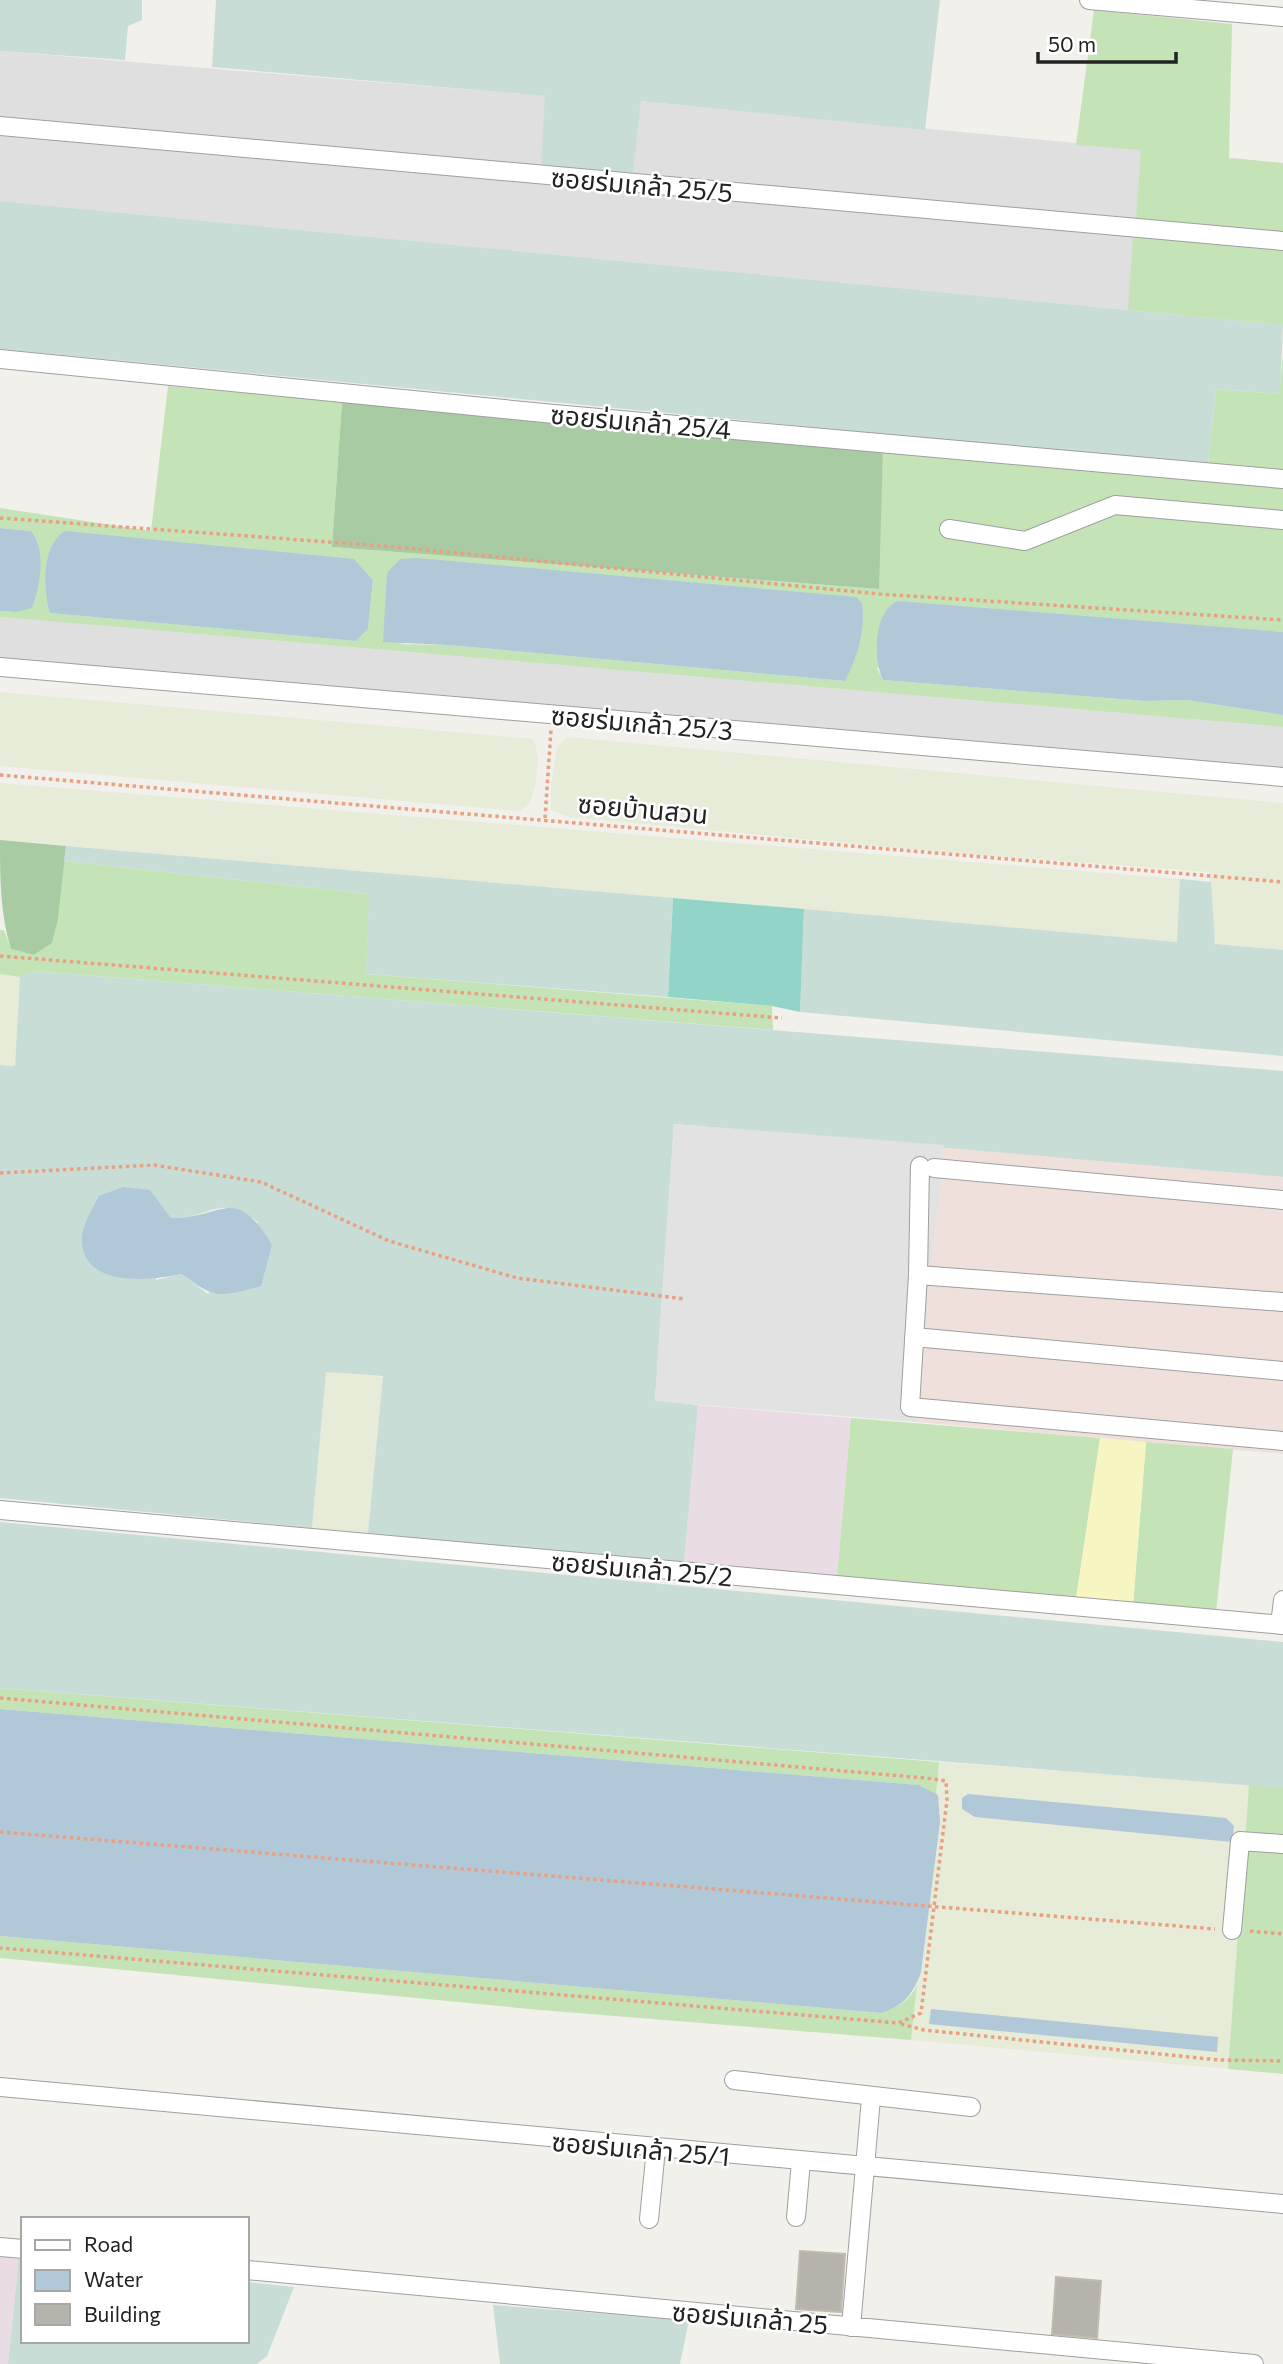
<svg xmlns="http://www.w3.org/2000/svg" width="1283" height="2364" viewBox="0 0 1283 2364" font-family="Commissioner,'Noto Sans Thai',sans-serif">
<style>
.residential{fill:#dfdfdf}
.commercial{fill:#efe0db}
.industrial{fill:#e9dce4}
.farmland{fill:#e7ecd8}
.grass{fill:#c4e4b7;fill-rule:evenodd}
.forest{fill:#a8cba4}
.wetland{fill:#c9ddd7;fill-rule:evenodd}
.sand{fill:#f7f6c2}
.pitch{fill:#92d5c8}
.parking{fill:#e2e2e2}
.water{fill:#b0c8d8}
.building{fill:#b6b2ac;stroke:#c1baae;stroke-width:2}
.lines{fill:none;stroke-linecap:round;stroke-linejoin:round}
.minor-casing{stroke:#9f9f9f;stroke-width:20}
.path{stroke:#e9a082;stroke-width:3.5;stroke-dasharray:3.5 3.5;stroke-linecap:butt}
.minor{stroke:#fff;stroke-width:18}
.labels{text-anchor:middle;dominant-baseline:central;stroke-width:5;stroke-linejoin:round;paint-order:stroke}
.street-label{font-size:26px;fill:#222;stroke:#fff}
</style>
<rect width="100%" height="100%" fill="#f1f0ea"/>
<path class="residential" d="M 0,51 L 545,96 L 640,101 L 1283,163 L 1283,325 L 0,201 Z
M 0,617 L 1283,727 L 1283,784 L 0,675 Z"/>
<path class="commercial" d="M 944,1145 L 1283,1177 L 1283,1454 L 916,1422 Z"/>
<path class="industrial" d="M 698,1405 L 851,1418 L 837,1577 L 684,1564 Z
M 0,2255 L 19,2256 L 8,2364 L 0,2364 Z"/>
<path class="farmland" d="M 0,692 L 534,739 L 538,759 L 536,784 L 530,802 L 520,811 L 0,766 Z
M 567,737 L 1283,803 L 1283,950 L 1215,944 L 1209,872 L 964,854 L 569,817 L 551,810 L 551,785 L 557,747 Z
M 0,783 L 1180,879 L 1178,942 L 0,840 Z
M 0,974 L 20,977 L 15,1066 L 0,1065 Z
M 326,1371 L 383,1377 L 368,1533 L 312,1528 Z
M 939,1762 L 1249,1785 L 1228,2069 L 911,2040 Z"/>
<path class="grass" d="M 1094,10 L 1232,24 L 1229,158 L 1283,163 L 1283,235 L 1136,222 L 1141,150 L 1076,145 Z
M 1133,237 L 1283,249 L 1283,325 L 1128,310 Z
M 1283,356 L 1283,472 L 1208,465 L 1216,389 L 1279,394 Z
M 168,386 L 342,402 L 332,547 L 878,589 L 883,449 L 1283,486 L 1283,632 L 1107,619 L 877,668 L 883,680 L 1145,701 L 1187,700 L 1283,715 L 1283,727 L 0,617 L 0,611 L 16,612 L 31,531 L 0,528 L 0,508 L 151,531 ZM 354,559 L 373,580 L 368,629 L 356,641 L 50,613 ZM 862,603 L 862,628 L 845,681 L 448,645 L 396,644 Z
M 64,861 L 370,894 L 366,974 L 772,1006 L 773,1030 L 34,971 L 20,977 L 0,974 L 0,930 L 4,930 L 11,949 L 34,955 L 52,943 L 58,920 Z
M 851,1418 L 1100,1438 L 1076,1599 L 837,1577 Z
M 1146,1442 L 1233,1449 L 1216,1613 L 1133,1605 Z
M 0,1688 L 939,1762 L 936,1795 L 919,1785 L 0,1709 Z
M 1249,1785 L 1283,1788 L 1283,2074 L 1228,2069 Z
M 0,1936 L 881,2013 C 897,2008 911,2000 917,1984 L 911,2040 L 540,2010 L 0,1958 Z"/>
<path class="forest" d="M 342,402 L 883,449 L 879,589 L 332,547 Z
M 0,840 L 66,846 L 58,920 L 52,943 L 34,955 L 11,949 C 0,914 0,877 0,840 Z"/>
<path class="wetland" d="M 0,0 L 142,0 L 142,20 L 128,26 L 125,60 L 0,51 Z
M 216,0 L 940,0 L 925,130 L 641,101 L 633,173 L 541,166 L 545,96 L 212,67 Z
M 0,201 L 1283,325 L 1280,394 L 1216,389 L 1208,465 L 0,349 Z
M 66,846 L 673,898 L 668,997 L 366,974 L 369,894 L 64,861 Z
M 1180,879 L 1211,882 L 1215,944 L 1283,950 L 1283,1056 L 800,1012 L 804,909 L 1177,942 Z
M 34,971 L 1283,1071 L 1283,1177 L 674,1124 L 655,1400 L 698,1405 L 684,1564 L 368,1533 L 383,1376 L 326,1372 L 312,1528 L 0,1498 L 0,1065 L 15,1066 L 20,977 ZM 149,1190 L 171,1218 C 211,1219 220,1192 258,1222 L 208,1294 L 182,1274 L 156,1280 Z
M 0,1522 L 1283,1642 L 1283,1788 L 0,1688 Z
M 19,2256 L 23,2257 L 23,2341 L 247,2341 L 247,2282 L 294,2287 L 267,2356 L 257,2364 L 8,2364 Z
M 493,2305 L 689,2320 L 680,2364 L 500,2364 Z"/>
<path class="sand" d="M 1100,1438 L 1146,1442 L 1133,1605 L 1076,1599 Z"/>
<path class="pitch" d="M 673,898 L 804,909 L 800,1012 L 772,1006 L 668,997 Z"/>
<path class="parking" d="M 674,1124 L 944,1145 L 916,1422 L 655,1401 Z"/>
<path class="water" d="M 0,528 L 31,531 C 47,551 40,585 32,608 L 16,612 L 0,611 Z
M 65,531 L 354,559 L 373,580 L 368,629 L 356,641 L 50,613 C 43,589 41,546 65,531 Z
M 417,558 L 856,597 L 862,603 C 866,630 857,658 845,681 L 448,645 L 383,642 L 387,573 L 400,559 Z
M 898,601 L 1283,632 L 1283,715 L 1187,700 L 1145,701 L 883,680 C 873,660 873,611 898,601 Z
M 123,1187 L 150,1190 L 171,1218 C 224,1219 234,1182 272,1245 L 261,1286 C 220,1297 216,1300 182,1274 C 150,1281 80,1288 82,1238 C 82,1225 93,1208 99,1196 Z
M 0,1709 L 919,1785 L 938,1795 L 940,1822 L 921,1972 C 913,1994 904,2006 881,2013 L 0,1936 Z
M 968,1794 L 1226,1818 L 1234,1826 L 1232,1842 L 975,1817 L 962,1809 L 962,1798 Z
M 931,2009 L 1218,2037 L 1217,2052 L 929,2024 Z"/>
<path class="building" d="M 800,2251 L 845,2254 L 841,2312 L 796,2309 Z
M 1056,2277 L 1101,2281 L 1097,2338 L 1052,2334 Z"/>
<g class="lines">
<defs>
<path id="minor" d="M 1089,0 L 1283,17
M 0,126 L 1283,241
M 0,359 L 554,414 L 1283,479
M 949,529 L 1025,541 L 1115,505 L 1283,520
M 0,667 L 1283,777
M 920,1166 L 918,1275 L 1283,1302
M 934,1168 L 1283,1200
M 918,1275 L 910,1407 L 1283,1441
M 914,1337 L 1283,1371
M 0,1510 L 1283,1625
M 1280,1625 L 1283,1600
M 1232,1930 L 1240,1841 L 1283,1844
M 734,2080 L 971,2107
M 0,2087 L 1283,2204
M 796,2217 L 801,2162
M 649,2219 L 656,2149
M 0,2247 L 23,2249
M 247,2270 L 1254,2364
M 851,2327 L 871,2098"/>
</defs>
<use href="#minor" class="minor-casing"/>
<path class="path" d="M 0,518 L 384,546 L 879,594 L 1283,620
M 0,775 L 1283,882
M 545,818 L 551,730
M 0,956 L 782,1018
M 0,1173 L 154,1165 L 261,1182 L 389,1241 L 517,1278 L 685,1299
M 0,1698 L 925,1778 L 946,1781 L 947,1800 L 921,2013 L 898,2023 L 0,1948
M 0,1832 L 1215,1929
M 1250,1931 L 1283,1934
M 901,2024 L 924,2030 L 1219,2060 L 1283,2061"/>
<use href="#minor" class="minor"/>
</g>
<g class="labels">
<g class="street-label">
<text transform="translate(642 184) rotate(5)">ซอยร่มเกล้า 25/5</text>
<text transform="translate(641 421) rotate(5)">ซอยร่มเกล้า 25/4</text>
<text transform="translate(642 722) rotate(5)">ซอยร่มเกล้า 25/3</text>
<text transform="translate(643 808) rotate(5)">ซอยบ้านสวน</text>
<text transform="translate(642 1568) rotate(5)">ซอยร่มเกล้า 25/2</text>
<text transform="translate(641 2148) rotate(5)">ซอยร่มเกล้า 25/1</text>
<text transform="translate(750 2317) rotate(5)">ซอยร่มเกล้า 25</text>
</g>
</g>
<rect x="21" y="2217" width="228" height="126" fill="#ffffff" stroke="#a7a7a7" stroke-width="2"/>
<rect x="35" y="2240" width="35" height="10" fill="#ffffff" stroke="#a7a7a7" stroke-width="2"/>
<text x="84" y="2252" font-size="21" fill="#222222">Road</text>
<rect x="35" y="2270" width="35" height="21" fill="#b0c8d8" stroke="#a7a7a7" stroke-width="2"/>
<text x="84" y="2287" font-size="21" fill="#222222">Water</text>
<rect x="35" y="2304" width="35" height="21" fill="#b6b2ac" stroke="#a7a7a7" stroke-width="2"/>
<text x="84" y="2322" font-size="21" fill="#222222">Building</text>
<path d="M1038 52v10h138v-10" fill="none" stroke="#222222" stroke-width="3.5"/>
<text x="1048" y="52" font-size="21" fill="#222222" stroke="#ffffff" stroke-width="5" paint-order="stroke">50 m</text>
</svg>
